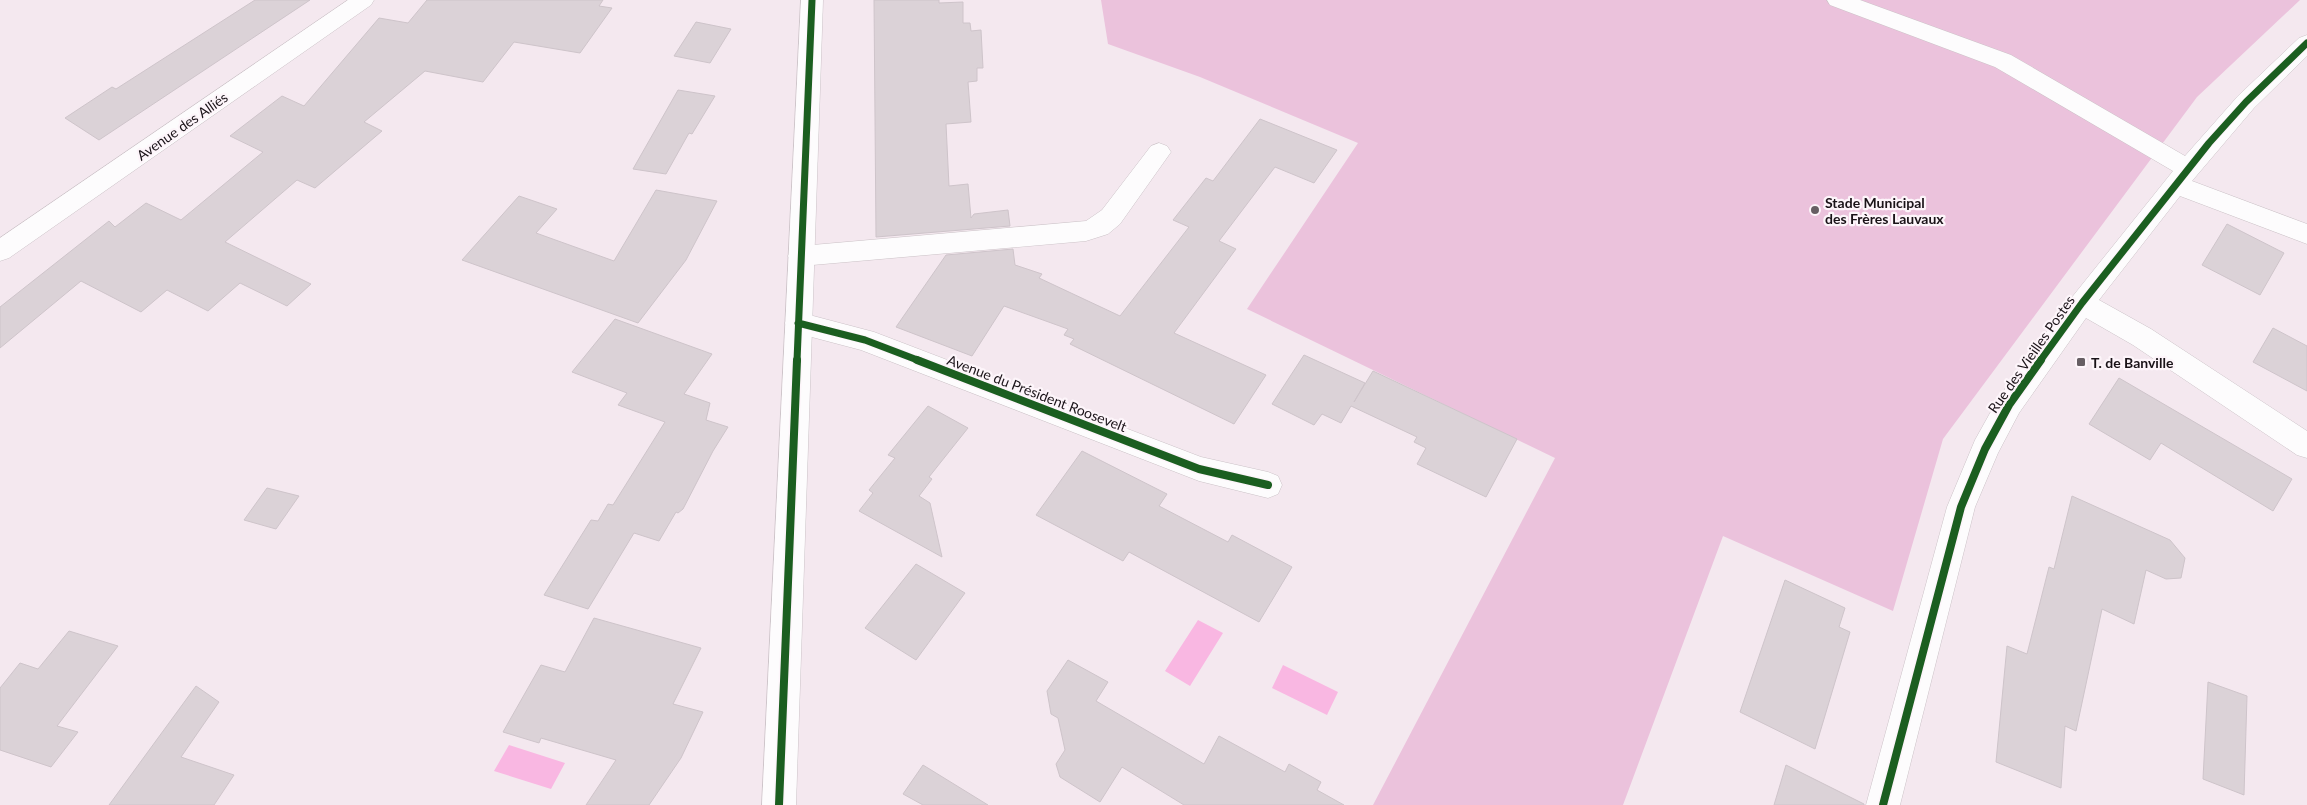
<svg xmlns="http://www.w3.org/2000/svg" width="2307" height="805" viewBox="0 0 2307 805" font-family="Lato,sans-serif">
<style>
.green{fill:#ebc2dc}
.water{fill:#f9b7e2}
.building{fill:#dbd2d7;stroke:#cec4ca}
.lines{fill:none;stroke-linecap:round;stroke-linejoin:round}
.minor-casing{stroke:#cbc2c7;stroke-width:1}
.major-casing{stroke:#cbc2c7;stroke-width:1}
.minor{fill:#fdfcfd;fill-rule:evenodd}
.major{fill:#fdfcfd;fill-rule:evenodd}
.cycleway-far1-casing{stroke:#fdf5fa;stroke-width:9}
.cycleway-casing{stroke:#fdf5fa;stroke-width:11}
.cycleway-far1{stroke:#1b5e20;stroke-width:7}
.cycleway{stroke:#1b5e20;stroke-width:8}
.poi-dot{fill:#665e63;stroke:#fdf5fa;stroke-width:2}
.labels{text-anchor:middle;dominant-baseline:central;stroke-width:4.5;stroke-linejoin:round;paint-order:stroke}
.street-label{font-size:14px;fill:#1a1318;stroke:#fdf5fa}
.poi-label{font-size:14px;font-weight:bold;fill:#1a1318;stroke:#fdf5fa;text-anchor:start}
</style>
<rect width="100%" height="100%" fill="#f4e8ef"/>
<path class="green" d="M 1101,0 L 2300,0 L 2197,97 L 1943,439 L 1893,611 L 1723,536 L 1623,805 L 1373,805 L 1555,458 L 1247,309 L 1358,143 L 1200,77 L 1108,44 Z"/>
<path class="water" d="M 1198,620 L 1223,633 L 1190,686 L 1165,671 Z
M 1283,665 L 1338,692 L 1327,715 L 1272,688 Z
M 509,745 L 565,763 L 551,789 L 494,771 Z"/>
<path class="building" d="M 255,0 L 310,0 L 99,140 L 65,118 L 112,87 L 116,89 Z
M 427,0 L 603,0 L 599,6 L 612,8 L 580,53 L 514,42 L 483,82 L 425,71 L 364,122 L 382,131 L 315,188 L 297,180 L 225,242 L 311,284 L 287,306 L 240,283 L 208,311 L 167,290 L 141,312 L 81,281 L 0,348 L 0,307 L 109,221 L 115,227 L 146,203 L 181,220 L 263,152 L 230,136 L 282,96 L 304,106 L 379,18 L 408,23 Z
M 874,0 L 939,0 L 939,3 L 963,2 L 963,23 L 970,23 L 971,31 L 981,30 L 983,68 L 977,68 L 977,81 L 968,82 L 971,122 L 946,124 L 949,186 L 968,184 L 971,218 L 974,214 L 1008,210 L 1010,226 L 876,237 Z
M 696,22 L 731,29 L 710,63 L 674,56 Z
M 678,90 L 715,96 L 692,134 L 689,133 L 666,174 L 633,169 Z
M 1260,119 L 1337,150 L 1314,183 L 1275,167 L 1219,241 L 1236,249 L 1174,333 L 1266,375 L 1234,424 L 1070,344 L 1074,339 L 1064,335 L 1068,329 L 1004,306 L 972,356 L 896,327 L 946,255 L 1013,249 L 1015,265 L 1042,274 L 1039,278 L 1120,316 L 1189,227 L 1173,220 L 1206,178 L 1213,181 Z
M 656,190 L 717,201 L 686,260 L 638,323 L 462,260 L 519,196 L 557,209 L 536,233 L 614,261 Z
M 2227,224 L 2284,253 L 2260,295 L 2202,265 Z
M 615,319 L 712,354 L 684,394 L 710,403 L 706,420 L 728,427 L 713,451 L 683,509 L 678,513 L 676,512 L 659,541 L 634,533 L 588,609 L 544,595 L 591,520 L 598,521 L 608,504 L 613,505 L 665,422 L 618,405 L 627,393 L 572,372 Z
M 2273,328 L 2307,346 L 2307,391 L 2253,362 Z
M 1304,355 L 1365,383 L 1354,402 L 1373,371 L 1517,439 L 1486,497 L 1417,464 L 1426,448 L 1414,442 L 1417,437 L 1351,406 L 1341,423 L 1322,414 L 1314,425 L 1272,404 Z
M 2119,378 L 2292,479 L 2273,511 L 2161,443 L 2150,460 L 2089,424 Z
M 928,406 L 968,428 L 929,477 L 932,479 L 919,496 L 930,503 L 942,557 L 859,511 L 873,493 L 869,490 L 895,458 L 888,455 Z
M 1082,451 L 1167,494 L 1159,506 L 1228,542 L 1232,535 L 1292,567 L 1259,622 L 1129,552 L 1123,561 L 1036,515 Z
M 267,488 L 299,496 L 276,529 L 244,520 Z
M 2072,496 L 2170,540 L 2185,558 L 2181,578 L 2166,579 L 2146,570 L 2134,624 L 2102,609 L 2076,731 L 2065,726 L 2061,788 L 1996,762 L 2007,646 L 2027,654 L 2049,567 L 2054,569 Z
M 916,564 L 965,593 L 916,660 L 865,628 Z
M 1785,580 L 1845,608 L 1839,627 L 1850,632 L 1815,749 L 1740,712 Z
M 594,618 L 701,648 L 673,704 L 703,712 L 681,758 L 649,805 L 586,805 L 616,760 L 541,738 L 539,743 L 503,732 L 541,665 L 565,672 Z
M 69,631 L 118,646 L 57,726 L 78,732 L 51,767 L 0,750 L 0,688 L 20,663 L 38,669 Z
M 1068,660 L 1108,682 L 1096,701 L 1204,764 L 1219,736 L 1285,772 L 1289,764 L 1321,782 L 1317,790 L 1344,805 L 1184,805 L 1122,767 L 1100,802 L 1060,777 L 1056,764 L 1065,750 L 1058,718 L 1051,714 L 1047,691 Z
M 2208,682 L 2247,696 L 2244,795 L 2203,779 Z
M 196,686 L 219,702 L 181,757 L 234,775 L 214,805 L 109,805 Z
M 923,765 L 988,805 L 923,805 L 903,794 Z
M 1786,765 L 1864,804 L 1864,805 L 1774,805 Z"/>
<g class="lines">
<defs>
<path id="minor" d="M 348,0 L 374,0 L 371,5 L 9,258 L 0,261 L 0,238 Z
M 1827,0 L 1860,0 L 2011,55 L 2185,156 L 2238,96 L 2299,38 L 2307,35 L 2307,56 L 2254,108 L 2192,181 L 2307,224 L 2307,244 L 2180,196 L 2099,300 L 2151,329 L 2307,431 L 2307,458 L 2297,455 L 2133,345 L 2086,318 L 2019,413 L 1998,453 L 1975,507 L 1900,805 L 1866,805 L 1947,507 L 1975,440 L 1999,397 L 2073,296 L 2173,171 L 1995,67 L 1830,5 Z
M 1159,143 L 1167,146 L 1171,152 L 1120,224 L 1108,234 L 1086,241 L 801,266 L 792,263 L 788,256 L 792,249 L 801,246 L 1086,221 L 1102,210 L 1151,146 Z
M 798,312 L 874,332 L 1201,457 L 1268,472 L 1278,476 L 1282,485 L 1278,494 L 1268,498 L 1199,481 L 861,350 L 789,331 L 785,323 L 789,315 Z"/>
<path id="major" d="M 801,0 L 823,0 L 796,805 L 762,805 Z"/>
</defs>
<use href="#minor" class="minor-casing"/>
<use href="#major" class="major-casing"/>
<use href="#minor" class="minor"/>
<use href="#major" class="major"/>
<defs>
<path id="cycleway-far1" d="M 798,323 L 865,340 L 920,361
M 797,361 L 812,0
M 2040,361 L 2082,303 L 2209,143 L 2246,102 L 2307,43"/>
<path id="cycleway" d="M 917,360 L 1199,469 L 1268,485
M 779,805 L 797,360
M 1883,805 L 1961,507 L 1985,449 L 2009,405 L 2041,360"/>
</defs>
<use href="#cycleway-far1" class="cycleway-far1-casing"/>
<use href="#cycleway" class="cycleway-casing"/>
<use href="#cycleway-far1" class="cycleway-far1"/>
<use href="#cycleway" class="cycleway"/>
</g>
<g class="poi-dot">
<circle cx="1815" cy="210" r="5"/>
<rect x="2076" y="357" width="10" height="10" rx="2.5"/>
</g>
<g class="labels">
<g class="street-label">
<text transform="translate(182 126) rotate(-35)">Avenue des Alliés</text>
<text transform="translate(2031 354) rotate(-55)">Rue des Vieilles Postes</text>
<text transform="translate(1037 393) rotate(21)">Avenue du Président Roosevelt</text>
</g>
<g class="poi-label">
<text x="1825" y="202">Stade Municipal<tspan x="1825" dy="16">des Frères Lauvaux</tspan></text>
<text x="2091" y="362">T. de Banville</text>
</g>
</g>
</svg>
